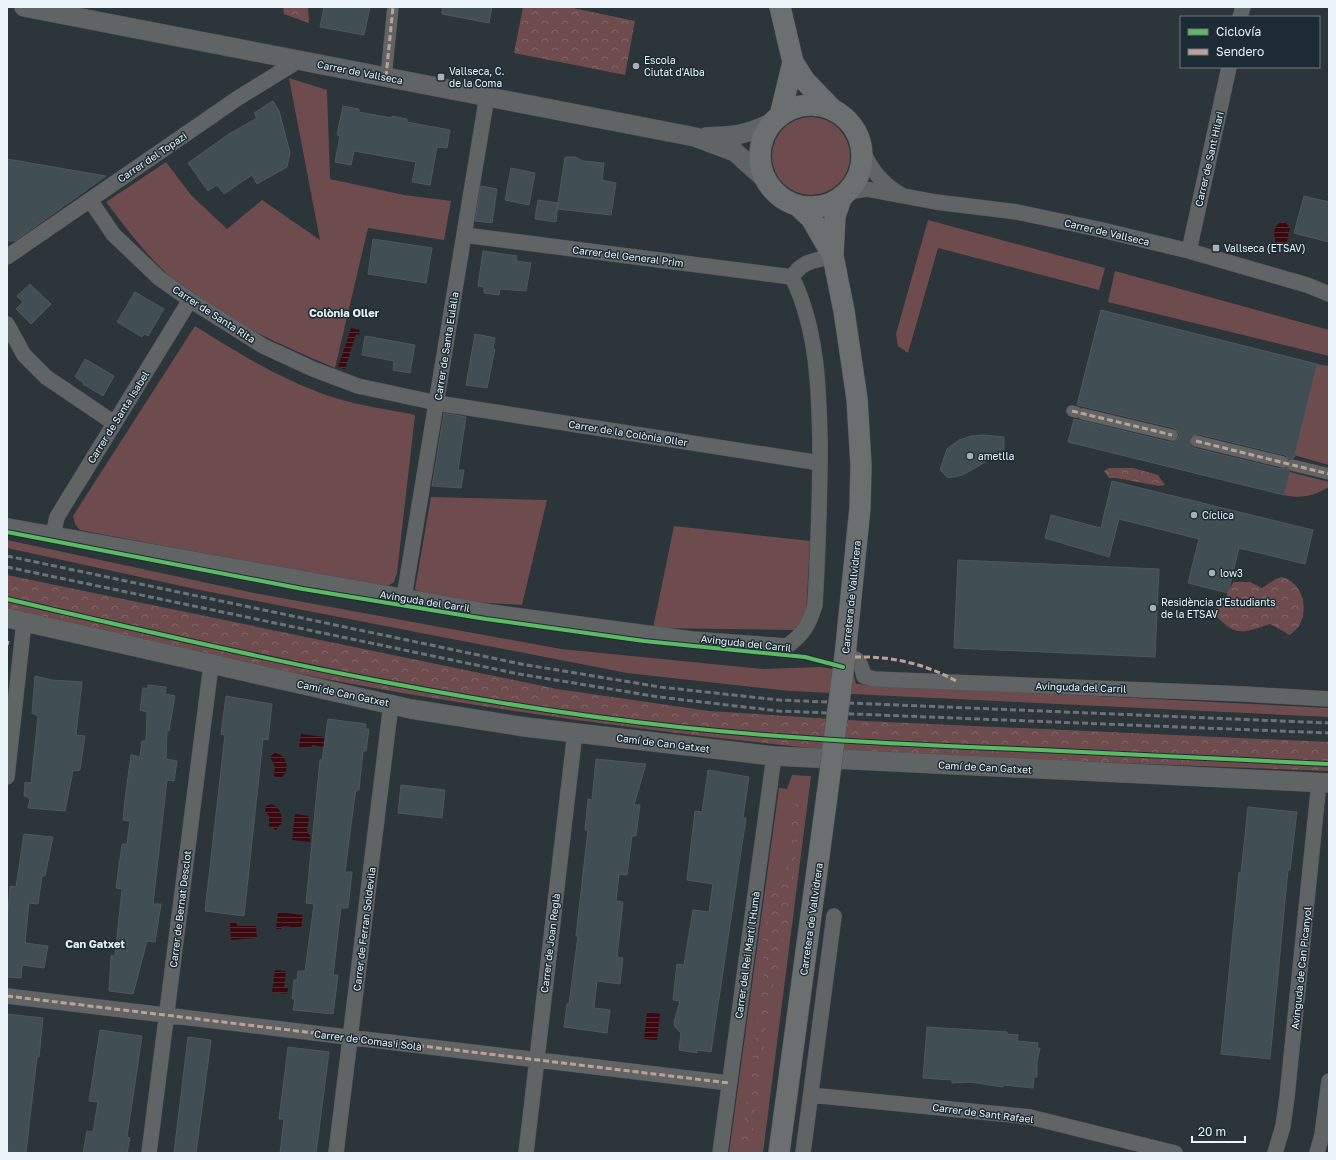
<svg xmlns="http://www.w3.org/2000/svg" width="1336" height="1160" viewBox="0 0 1336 1160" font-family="'Golos Text',sans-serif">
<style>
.green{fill:#6e4c4d}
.forest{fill:url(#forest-crowns)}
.water{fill:url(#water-rules)}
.building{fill:#414e54;stroke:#50575b}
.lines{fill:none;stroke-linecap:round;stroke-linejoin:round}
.pedestrian-casing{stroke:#4b5357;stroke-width:12}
.minor-casing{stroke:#4b5357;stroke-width:16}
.tertiary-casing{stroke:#4b5357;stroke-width:20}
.secondary-casing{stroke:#4b5357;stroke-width:22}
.pedestrian{stroke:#616465;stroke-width:11}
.minor{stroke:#616465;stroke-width:15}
.tertiary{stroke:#616465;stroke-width:19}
.secondary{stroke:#6b6f70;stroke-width:21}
.rail{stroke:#6d7275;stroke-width:3;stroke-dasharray:6 3;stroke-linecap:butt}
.secondary-bridge-casing{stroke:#4b5357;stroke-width:22;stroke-linecap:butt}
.secondary-bridge{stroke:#6b6f70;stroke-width:21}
.quiet{stroke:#bda197;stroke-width:3;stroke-dasharray:6 3;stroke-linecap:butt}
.cycleway-casing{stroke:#1d2c34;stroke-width:6}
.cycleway{stroke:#5cba63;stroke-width:4}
.poi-dot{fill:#a8b1b6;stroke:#1d2c34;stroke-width:1.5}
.labels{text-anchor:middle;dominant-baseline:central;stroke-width:3;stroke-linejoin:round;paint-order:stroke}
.poi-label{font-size:10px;fill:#eaf4f9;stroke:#1d2c34;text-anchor:start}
.street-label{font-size:10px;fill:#eaf4f9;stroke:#1d2c34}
.neighbourhood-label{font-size:11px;font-weight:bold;fill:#eaf4f9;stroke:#1d2c34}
</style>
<defs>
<pattern id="forest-crowns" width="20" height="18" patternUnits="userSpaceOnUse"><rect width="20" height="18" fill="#6e4c4d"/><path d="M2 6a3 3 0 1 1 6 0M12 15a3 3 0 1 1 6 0" fill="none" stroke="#836667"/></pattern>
<pattern id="water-rules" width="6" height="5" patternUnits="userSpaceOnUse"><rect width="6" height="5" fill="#3a0910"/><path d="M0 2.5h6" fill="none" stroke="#572d34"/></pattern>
</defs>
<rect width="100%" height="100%" fill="#2c3539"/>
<path class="green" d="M 289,78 L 327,90 L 330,179 L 404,195 L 451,201 L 444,240 L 368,228 L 335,368 C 282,345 227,322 181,286 C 152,263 129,232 106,202 L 166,162 L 191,195 L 227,229 L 262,200 L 320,240 Z
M772 156a39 39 0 1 1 78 0a39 39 0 1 1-78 0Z
M 928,220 L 1105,268 L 1099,290 L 938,248 L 908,353 L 898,346 L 896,334 Z
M 1115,271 L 1329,330 L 1329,356 L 1108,302 Z
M 195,326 C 238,353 283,381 332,397 C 359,406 388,409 415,415 L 397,573 L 394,582 L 388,586 L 375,586 L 80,530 L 75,524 L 73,516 Z
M 1317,364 L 1329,366 L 1329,465 L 1294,455 Z
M 1290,472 L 1329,482 L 1329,487 C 1313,496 1302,499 1284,495 Z
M 431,497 L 547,500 L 522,605 L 427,599 L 415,589 Z
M 674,526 L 810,541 L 806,615 L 794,630 L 653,628 Z
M 7,540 L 254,593 L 561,649 L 763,669 L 820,667 L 853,672 L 856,684 L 1329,708 L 1329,717 L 790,691 L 627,673 L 200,590 L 7,548 Z
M 792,775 L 811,776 L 763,1153 L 729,1153 L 779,788 L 787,789 Z"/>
<path class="forest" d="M 283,7 L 308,7 L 309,23 L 284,14 Z
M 523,7 L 568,7 L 635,21 L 625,75 L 514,53 Z
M 1109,468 L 1133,468 L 1158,475 L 1165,485 L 1159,486 L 1116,478 L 1109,478 L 1104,471 Z
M 7,575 L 557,689 L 709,711 L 864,721 L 1329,742 L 1329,771 L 859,753 C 670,734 481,710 295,673 C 199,654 103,630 7,609 Z
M 1282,577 C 1303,583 1309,608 1299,626 C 1297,629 1293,632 1290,635 L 1270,624 C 1241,634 1234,637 1213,612 L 1220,604 L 1227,604 L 1227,592 L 1234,582 L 1250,582 L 1262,588 L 1276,579 Z
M 800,801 L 801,808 L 788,926 L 783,934 L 780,966 L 774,974 L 773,993 L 768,1014 L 750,1153 L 740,1153 L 764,975 L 762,944 L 767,923 L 768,889 L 773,882 L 781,883 L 785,878 L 794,805 Z"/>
<path class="water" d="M 1282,222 L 1286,223 L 1290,228 L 1288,235 L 1289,238 L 1287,240 L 1287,245 L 1281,250 C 1274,244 1270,225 1282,222 Z
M 351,328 L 360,330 L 359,335 L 356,334 L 345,369 L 338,367 Z
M 301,734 L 325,737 L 324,747 L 312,745 L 311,748 L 299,747 Z
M 274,753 C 287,753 291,771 281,778 L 276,778 L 274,775 L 275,767 L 270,757 Z
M 271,804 C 280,807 283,815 281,824 L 276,830 L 269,826 L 269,816 L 265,811 L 266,806 Z
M 295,814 L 309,816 L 307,833 L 310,835 L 310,842 L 292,840 Z
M 278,912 L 303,915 L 301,928 L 283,926 L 281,929 L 276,929 Z
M 230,922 L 235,922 L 238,926 L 256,926 L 257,938 L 231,940 Z
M 275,970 L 286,971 L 284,987 L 288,988 L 287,994 L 272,992 Z
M 647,1012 L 660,1014 L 657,1040 L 644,1039 Z"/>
<path class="building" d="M 324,7 L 370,7 L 364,35 L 320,27 Z
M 442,7 L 492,7 L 489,23 L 442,14 Z
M 273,101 L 279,111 L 290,153 L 287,167 L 257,184 L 252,175 L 224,194 L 217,185 L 208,191 L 188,163 L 229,134 L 257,118 L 254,113 Z
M 343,106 L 359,109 L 359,112 L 392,118 L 392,116 L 407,119 L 407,122 L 450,130 L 447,148 L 437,147 L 430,185 L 412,182 L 416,162 L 354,151 L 351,165 L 335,162 L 340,136 L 337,135 Z
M 565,157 L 575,157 L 583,161 L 604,163 L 602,180 L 616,183 L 611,215 L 557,209 Z
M 7,159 L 106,176 L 15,241 L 7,241 Z
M 511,168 L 535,173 L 529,205 L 505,200 Z
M 481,186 L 497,189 L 492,223 L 475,221 Z
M 1304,196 L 1329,202 L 1329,242 L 1294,233 Z
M 538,200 L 558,203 L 556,222 L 535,219 Z
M 373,239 L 432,248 L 426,283 L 368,274 Z
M 483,251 L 517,256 L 516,261 L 531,263 L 526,291 L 500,289 L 499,295 L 484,293 L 484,287 L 478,286 Z
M 30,284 L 51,304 L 31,324 L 16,309 L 23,302 L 17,296 Z
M 135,292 L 164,309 L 148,336 L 144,334 L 142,337 L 117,322 Z
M 1101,310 L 1317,364 L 1294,458 L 1289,459 L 1285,455 L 1198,434 L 1191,436 L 1189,440 L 1191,446 L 1194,448 L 1281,469 L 1286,468 L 1290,472 L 1284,495 L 1068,442 L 1074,419 L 1170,442 L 1174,442 L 1179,437 L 1179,433 L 1174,428 L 1077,405 Z
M 475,334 L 495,338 L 493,349 L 495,349 L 487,388 L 466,385 Z
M 365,336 L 415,345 L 410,373 L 393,370 L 394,361 L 362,355 Z
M 85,359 L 114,376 L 103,396 L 83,384 L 84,383 L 75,377 Z
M 444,413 L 466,417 L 458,470 L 464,470 L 461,488 L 432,486 Z
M 984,435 L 1004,437 L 1004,451 L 963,475 L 948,478 L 940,470 L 947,449 L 959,440 L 971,436 Z
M 1112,481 L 1313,530 L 1305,564 L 1239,548 L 1228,593 L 1188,583 L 1199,539 L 1119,519 L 1109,557 L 1045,538 L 1051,515 L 1101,528 Z
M 958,560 L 1159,569 L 1155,657 L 954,648 Z
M 35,676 L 52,680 L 82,682 L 76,735 L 85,736 L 80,770 L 73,771 L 65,811 L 28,808 L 30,798 L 24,796 L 25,782 L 31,783 L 38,716 L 32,713 Z
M 148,685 L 166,687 L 165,694 L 175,696 L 169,731 L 167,730 L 166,759 L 177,761 L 174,781 L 167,780 L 153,904 L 161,904 L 155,942 L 147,941 L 133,994 L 109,991 L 111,956 L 115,956 L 122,889 L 116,888 L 122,844 L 127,844 L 130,821 L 123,820 L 125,799 L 131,755 L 140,757 L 142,741 L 146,741 L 147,712 L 140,710 L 143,688 L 148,688 Z
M 226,696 L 272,704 L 268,740 L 263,739 L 244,916 L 205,911 L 225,735 L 221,734 Z
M 328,719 L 366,724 L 365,729 L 369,729 L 366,751 L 363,751 L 359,790 L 356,790 L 354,802 L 345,872 L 352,872 L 348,908 L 341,908 L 333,975 L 338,975 L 333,1014 L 293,1010 L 295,999 L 292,999 L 294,980 L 297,980 L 298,971 L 305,971 L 314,904 L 306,903 L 320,760 L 322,760 Z
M 596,759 L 646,764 L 634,805 L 640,805 L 636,836 L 632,836 L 627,875 L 619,874 L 616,901 L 623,902 L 617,957 L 623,958 L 620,984 L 597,981 L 594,1008 L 610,1010 L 607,1033 L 564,1027 L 567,1004 L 569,1004 L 578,936 L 576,936 L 588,830 L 585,830 L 588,799 L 592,800 Z
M 708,770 L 749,777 L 743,818 L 746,818 L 711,1052 L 697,1050 L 697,1053 L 679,1050 L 681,1033 L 675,1027 L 674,1022 L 680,1001 L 673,1000 L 677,964 L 684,965 L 693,910 L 709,912 L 713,884 L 687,880 L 695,811 L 702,812 Z
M 401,785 L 445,790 L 442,818 L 398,813 Z
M 1248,807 L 1297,812 L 1290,870 L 1288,870 L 1270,1059 L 1221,1054 L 1239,872 L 1241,873 Z
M 24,834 L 53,837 L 45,876 L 42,876 L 38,904 L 29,903 L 25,943 L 48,946 L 44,968 L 22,965 L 21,978 L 7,977 L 7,923 L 10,886 L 16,887 Z
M 7,1014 L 43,1018 L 39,1057 L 37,1057 L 26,1153 L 7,1152 Z
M 927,1027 L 1007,1032 L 1007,1034 L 1018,1035 L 1017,1041 L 1038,1043 L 1037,1048 L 1040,1048 L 1037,1062 L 1037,1077 L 1034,1077 L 1033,1088 L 1003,1085 L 1003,1087 L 970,1082 L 952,1083 L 952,1080 L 923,1078 Z
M 100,1030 L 142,1036 L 127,1137 L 130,1138 L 127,1153 L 83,1153 L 87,1131 L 93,1132 L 98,1102 L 89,1101 Z
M 188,1037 L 211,1040 L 204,1093 L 196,1153 L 174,1153 Z
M 288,1047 L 329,1052 L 316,1153 L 280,1153 L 284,1119 L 279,1119 Z"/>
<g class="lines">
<defs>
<path id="pedestrian" d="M 386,77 L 393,7
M 1072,411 L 1076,412
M 1083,414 L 1172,435
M 1196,441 L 1283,462
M 1292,465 L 1329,474"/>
<path id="minor" d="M 1240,17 L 1243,7
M 861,147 C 869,167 880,183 900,194
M 848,192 L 866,189 L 936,202 L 1017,212 L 1098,229 L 1189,251 L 1307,285 L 1329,294
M 90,200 L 113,234 L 159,278 L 190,300 L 263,346 L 313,369 L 358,386 L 437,403 L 820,463
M 464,235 L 792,277
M 1189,251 L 1229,67
M 7,257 L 238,98 L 298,61
M 792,277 C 803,260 815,261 833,256
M 7,324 L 24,355 L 46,377 L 114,423
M 7,526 L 491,612 L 692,639 L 787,646 C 804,634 809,624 815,605 C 818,551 820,497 820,443 C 819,387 817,328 792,277
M 53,535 L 57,517 L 190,300
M 404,597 L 487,96
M 845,656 C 860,658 860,662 864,676 L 874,679 L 1244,694 L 1329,699
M 7,777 L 24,622
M 7,996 L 729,1083
M 811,1095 L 1030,1117 L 1175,1153
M 149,1153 L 211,665
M 336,1153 L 391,704
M 526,1153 L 575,732
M 720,1153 L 774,756
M 803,1153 L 834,916
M 1275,1153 L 1283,1126 L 1287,1097 L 1319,782
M 1317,1153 L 1322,1135 L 1329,1081"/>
<path id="tertiary" d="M 24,7 L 695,137 L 735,152 L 764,178
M 706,137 C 734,136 747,135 773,122
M 7,618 L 411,709 L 525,727 L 774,756 L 1329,783"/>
<path id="secondary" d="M 780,7 L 793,62 L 805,81 L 833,110
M760 156a51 51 0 1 1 102 0a51 51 0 1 1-102 0Z
M 780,116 L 793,62
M 797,205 L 811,218 L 833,256 L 844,311 L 857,399 L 861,465 L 860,508 L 845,656
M 833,255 L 835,216 L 842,196
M 779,1153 L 827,796"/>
</defs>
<use href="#pedestrian" class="pedestrian-casing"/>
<use href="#minor" class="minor-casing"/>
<use href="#tertiary" class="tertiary-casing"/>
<use href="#secondary" class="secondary-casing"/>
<use href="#pedestrian" class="pedestrian"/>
<use href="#minor" class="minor"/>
<use href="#tertiary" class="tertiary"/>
<use href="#secondary" class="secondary"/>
<path class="rail" d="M 7,556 L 521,664 L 660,687 L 779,700 L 1329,723
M 7,567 L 519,674 L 659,697 L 779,711 L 1329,733"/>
<defs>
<path id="secondary-bridge" d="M 827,796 L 845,656"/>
</defs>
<use href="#secondary-bridge" class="secondary-bridge-casing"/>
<use href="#secondary-bridge" class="secondary-bridge"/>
<path class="quiet" d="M 386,77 L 393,7
M 1072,411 L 1172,435
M 1196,441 L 1329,474
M 7,645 L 8,641
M 855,657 C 892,656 926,664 958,682
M 7,996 L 729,1083"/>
<defs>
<path id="cycleway" d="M 7,532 L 303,589 L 486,619 L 644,641 L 805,657 L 843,667
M 7,599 C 229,651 452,703 679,727 C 799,740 920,745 1041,750 C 1137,754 1233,759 1329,764"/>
</defs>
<use href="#cycleway" class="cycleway-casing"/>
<use href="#cycleway" class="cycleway"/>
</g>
<g class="poi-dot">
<circle cx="636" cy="66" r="4"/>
<rect x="437" y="73" width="8" height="8" rx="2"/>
<rect x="1212" y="244" width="8" height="8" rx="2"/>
<circle cx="970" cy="456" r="4"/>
<circle cx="1194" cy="515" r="4"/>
<circle cx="1212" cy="573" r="4"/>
<circle cx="1153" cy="608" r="4"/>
</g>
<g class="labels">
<g class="poi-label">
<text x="644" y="60">Escola<tspan x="644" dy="12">Ciutat d'Alba</tspan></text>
<text x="449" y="71">Vallseca, C.<tspan x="449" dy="12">de la Coma</tspan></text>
<text x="1224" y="248">Vallseca (ETSAV)</text>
<text x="978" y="456">ametlla</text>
<text x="1202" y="515">Cíclica</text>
<text x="1220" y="573">low3</text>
<text x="1161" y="602">Residència d'Estudiants<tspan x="1161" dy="12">de la ETSAV</tspan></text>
</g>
<g class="street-label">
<text transform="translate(360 72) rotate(11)">Carrer de Vallseca</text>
<text transform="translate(152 157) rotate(-34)">Carrer del Topazi</text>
<text transform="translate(1209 159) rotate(-77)">Carrer de Sant Hilari</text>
<text transform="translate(1107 232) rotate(13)">Carrer de Vallseca</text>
<text transform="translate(628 256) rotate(7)">Carrer del General Prim</text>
<text transform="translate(214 314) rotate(33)">Carrer de Santa Rita</text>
<text transform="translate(446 346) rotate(-81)">Carrer de Santa Eulàlia</text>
<text transform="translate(118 417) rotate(-58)">Carrer de Santa Isabel</text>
<text transform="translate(628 433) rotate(9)">Carrer de la Colònia Oller</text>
<text transform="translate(851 597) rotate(-84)">Carretera de Vallvidrera</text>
<text transform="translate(425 601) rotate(9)">Avinguda del Carril</text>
<text transform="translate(746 643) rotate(6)">Avinguda del Carril</text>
<text transform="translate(1081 687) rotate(2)">Avinguda del Carril</text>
<text transform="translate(343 693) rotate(12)">Camí de Can Gatxet</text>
<text transform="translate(663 743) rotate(7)">Camí de Can Gatxet</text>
<text transform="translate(985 767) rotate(3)">Camí de Can Gatxet</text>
<text transform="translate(180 909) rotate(-83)">Carrer de Bernat Desclot</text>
<text transform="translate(811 919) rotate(-82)">Carretera de Vallvidrera</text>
<text transform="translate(364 929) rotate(-83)">Carrer de Ferran Soldevila</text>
<text transform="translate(550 943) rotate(-83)">Carrer de Joan Reglà</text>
<text transform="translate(747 955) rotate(-82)">Carrer del Rei Martí l'Humà</text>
<text transform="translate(1301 968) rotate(-84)">Avinguda de Can Picanyol</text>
<text transform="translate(368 1040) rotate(7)">Carrer de Comas i Solà</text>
<text transform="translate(983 1113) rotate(7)">Carrer de Sant Rafael</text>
</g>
<g class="neighbourhood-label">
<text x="344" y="312">Colònia Oller</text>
<text x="95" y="943">Can Gatxet</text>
</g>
</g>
<rect width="1336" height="1160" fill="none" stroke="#eaf4f9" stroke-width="16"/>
<rect x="1180" y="16" width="140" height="52" fill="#1d2c34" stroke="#6f7c83"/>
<rect x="1188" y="29" width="20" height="6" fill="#5cba63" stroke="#6f7c83"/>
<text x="1216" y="36" font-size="12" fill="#eaf4f9">Ciclovía</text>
<rect x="1188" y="49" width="20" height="6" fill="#bda197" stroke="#6f7c83"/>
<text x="1216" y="56" font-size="12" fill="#eaf4f9">Sendero</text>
<path d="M1192 1136v6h53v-6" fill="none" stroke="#eaf4f9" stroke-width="2"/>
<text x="1198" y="1136" font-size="12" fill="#eaf4f9" stroke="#1d2c34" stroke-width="3" paint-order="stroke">20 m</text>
</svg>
